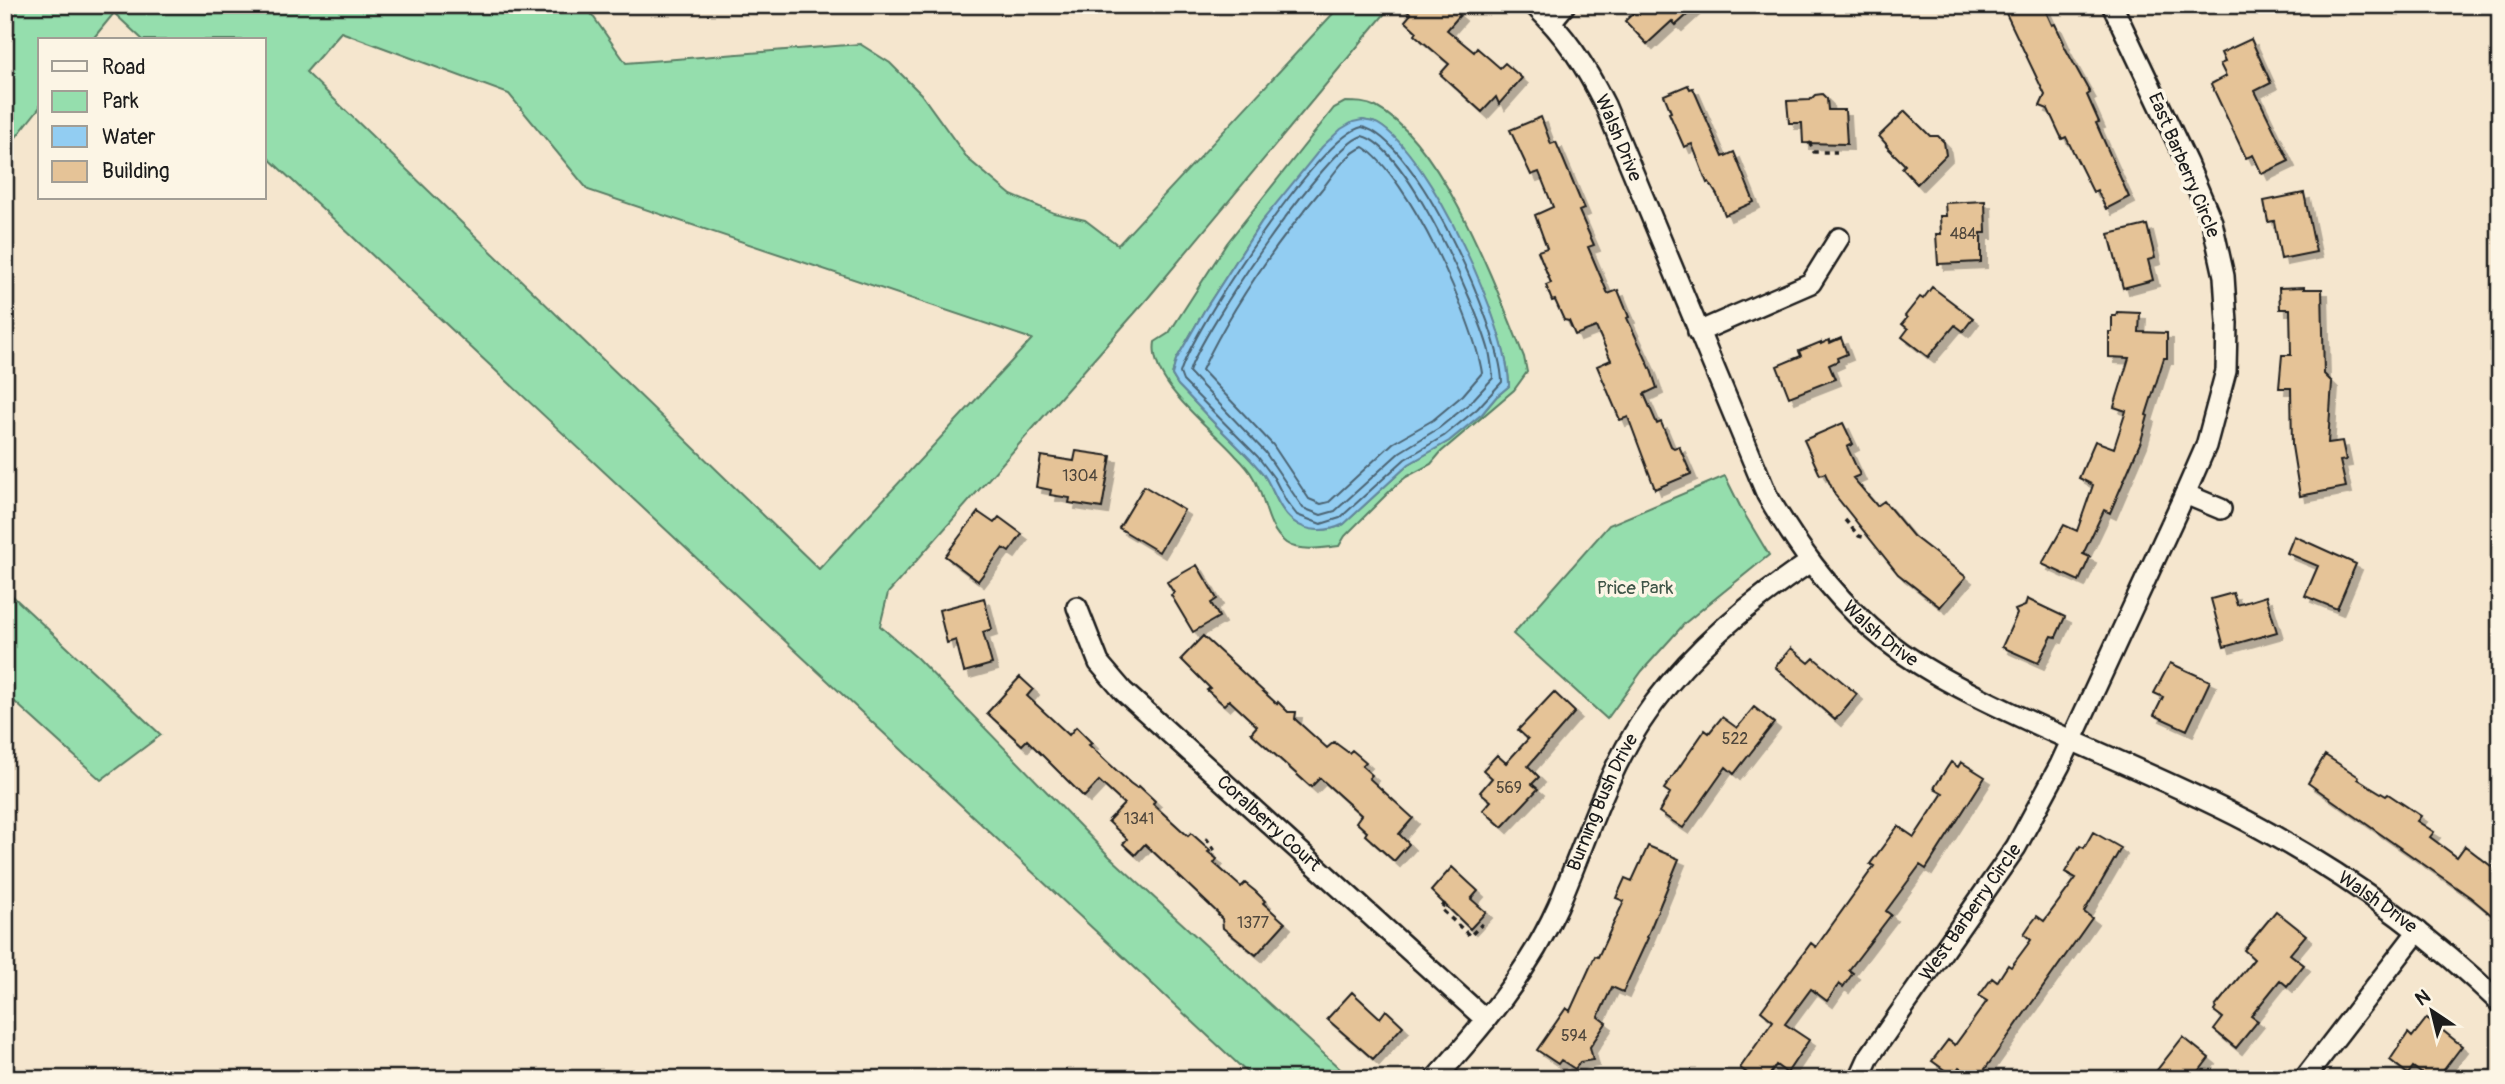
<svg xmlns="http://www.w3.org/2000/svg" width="2505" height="1084" viewBox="0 0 2505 1084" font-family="Pangolin,sans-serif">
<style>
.green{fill:#95dead;stroke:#587d64;stroke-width:2;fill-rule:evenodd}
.water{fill:#92cdf2;stroke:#63869c;stroke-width:2}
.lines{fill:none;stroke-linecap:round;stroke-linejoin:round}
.shore{stroke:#4b6372;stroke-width:2}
.building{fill:#e5c397;stroke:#1c1c1c;stroke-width:2;filter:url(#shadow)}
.minor-casing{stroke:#1c1c1c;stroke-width:24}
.path{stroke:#1c1c1c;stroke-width:3.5;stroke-dasharray:5 5;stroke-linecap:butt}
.minor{stroke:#fcf5e5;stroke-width:19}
.labels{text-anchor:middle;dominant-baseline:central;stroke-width:7;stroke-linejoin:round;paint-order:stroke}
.number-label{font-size:16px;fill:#4e463b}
.street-label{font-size:19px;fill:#1c1c1c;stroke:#fcf5e5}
.park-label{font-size:19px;fill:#405648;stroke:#fcf5e5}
</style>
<defs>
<filter id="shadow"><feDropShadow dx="6" dy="6" stdDeviation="0" flood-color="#0004"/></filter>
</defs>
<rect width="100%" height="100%" fill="#f5e6ce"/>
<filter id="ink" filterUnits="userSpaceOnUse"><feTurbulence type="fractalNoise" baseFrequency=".0143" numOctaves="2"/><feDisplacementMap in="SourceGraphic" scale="14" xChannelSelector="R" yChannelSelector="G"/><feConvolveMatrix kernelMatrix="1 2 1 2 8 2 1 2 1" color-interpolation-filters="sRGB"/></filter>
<g filter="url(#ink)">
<path class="green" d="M 5,5 L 585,5 L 626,63 L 860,44 L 890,63 L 921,94 L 968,159 L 1011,195 L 1054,213 L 1085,220 L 1118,245 L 1341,5 L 1392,5 L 1148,298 L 888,593 L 880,626 L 917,658 L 1110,857 L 1351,1079 L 1254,1079 L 264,154 L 264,40 L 143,40 L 114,13 L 92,40 L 40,40 L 40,107 L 5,151 ZM 341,32 L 509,94 L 588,190 L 1032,339 L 819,569 L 306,72 Z
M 1345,102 C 1356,102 1366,102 1376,107 C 1443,142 1496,288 1524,357 L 1527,372 L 1514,390 L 1441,452 L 1431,464 L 1406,477 L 1395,486 L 1345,536 L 1339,546 C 1324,548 1298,552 1286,543 C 1265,527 1266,497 1253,477 C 1249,469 1242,462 1236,456 C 1212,428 1148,383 1155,342 L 1169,333 L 1227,243 L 1334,108 ZM 1362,120 C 1367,121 1373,121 1378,124 C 1428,153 1509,329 1509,386 L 1496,397 L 1482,414 L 1449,441 L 1409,464 L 1344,524 C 1328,532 1308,532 1293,521 C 1278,509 1274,490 1264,475 C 1251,458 1234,443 1219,428 C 1205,414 1192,399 1178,385 L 1172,375 L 1176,360 L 1204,311 L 1262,221 Z
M 1725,476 L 1742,510 L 1769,555 L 1685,623 L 1642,671 L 1607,719 L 1513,634 L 1609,525 Z
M 5,589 L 161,735 L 101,780 L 5,693 Z"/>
<path class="water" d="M 1362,120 C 1367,121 1373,121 1378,124 C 1430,154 1509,328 1509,386 L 1496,397 L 1482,414 L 1449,441 L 1409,464 L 1344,524 C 1328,532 1308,533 1293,521 C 1278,509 1274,490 1264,475 C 1251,458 1234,443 1219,428 C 1205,414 1192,399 1178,385 L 1172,375 L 1176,360 L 1204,311 L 1262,221 L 1322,147 L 1341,129 L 1353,122 Z"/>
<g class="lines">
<path class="shore" d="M 1362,127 C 1416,138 1501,329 1502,382 L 1477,409 L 1444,436 L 1405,459 L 1340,518 L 1321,524 L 1297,515 L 1286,501 L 1274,478 L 1258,457 L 1183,381 L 1180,373 C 1193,329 1320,135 1362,127 Z
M 1362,136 C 1407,146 1477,307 1489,351 C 1491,360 1492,369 1493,378 L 1470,403 L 1439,428 L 1400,452 L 1335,511 L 1321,515 L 1303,508 L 1265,452 L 1189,372 C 1202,331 1326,147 1362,136 Z
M 1363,147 C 1408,175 1474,320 1482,373 L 1463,395 L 1433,420 L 1393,443 L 1329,502 L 1321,504 L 1309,499 L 1273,445 L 1202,370 C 1233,305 1276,244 1322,189 C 1333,175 1346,154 1363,147 Z"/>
</g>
<path class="building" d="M 1400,5 L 1448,5 L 1460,15 L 1447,30 L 1474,52 L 1477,48 L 1500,68 L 1505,63 L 1522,78 L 1499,104 L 1496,97 L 1482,112 L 1440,74 L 1449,64 L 1415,35 L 1417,32 L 1405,21 L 1411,14 Z
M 1642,5 L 1698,5 L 1676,25 L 1672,21 L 1647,44 L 1625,21 Z
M 2002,5 L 2043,5 L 2052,25 L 2055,24 L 2064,43 L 2063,44 L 2090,93 L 2087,95 L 2099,122 L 2096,123 L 2129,197 L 2106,209 L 2097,190 L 2093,192 L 2066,137 L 2062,139 L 2048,109 L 2040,106 L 2045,95 Z
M 2251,39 L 2271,83 L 2255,91 L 2289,161 L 2262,174 L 2253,155 L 2246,158 L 2211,84 L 2226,76 L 2220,64 L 2225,62 L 2221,53 Z
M 1688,85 L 1690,89 L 1693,88 L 1723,157 L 1734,152 L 1754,202 L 1725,215 L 1717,195 L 1709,182 L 1707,183 L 1692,144 L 1684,147 L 1669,113 L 1671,112 L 1664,95 Z
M 1822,94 L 1827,99 L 1828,110 L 1845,110 L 1847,144 L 1803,143 L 1802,123 L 1789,123 L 1787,101 L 1810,100 L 1815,95 Z
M 1905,111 L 1930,136 L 1938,136 L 1944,142 L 1946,155 L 1917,184 L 1902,168 L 1905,165 L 1886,146 L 1887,145 L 1879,136 Z
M 1541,117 L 1551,144 L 1556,142 L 1584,209 L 1579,211 L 1594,245 L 1588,247 L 1608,294 L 1618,290 L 1629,317 L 1627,318 L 1651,370 L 1657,388 L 1644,394 L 1657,424 L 1661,422 L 1671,446 L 1674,448 L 1679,446 L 1691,474 L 1655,489 L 1628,417 L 1620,420 L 1597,366 L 1611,360 L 1596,327 L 1575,335 L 1569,321 L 1564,320 L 1555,300 L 1552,301 L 1546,285 L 1551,283 L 1538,251 L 1547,248 L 1535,215 L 1553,207 L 1539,172 L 1531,175 L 1510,130 Z
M 2304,193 L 2316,252 L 2281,259 L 2274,221 L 2268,222 L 2264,201 Z
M 1985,201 L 1986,233 L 1981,233 L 1981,262 L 1938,264 L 1936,234 L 1941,234 L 1940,216 L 1946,216 L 1945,203 Z
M 2147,225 L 2155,258 L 2148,260 L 2153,280 L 2123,288 L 2109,234 Z
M 1932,287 L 1973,318 L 1963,331 L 1955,325 L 1928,357 L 1902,337 L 1908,329 L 1902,324 L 1907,318 L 1905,316 L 1920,297 L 1923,299 Z
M 2304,287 L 2304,289 L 2322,289 L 2324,374 L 2332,382 L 2328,443 L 2342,441 L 2346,460 L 2340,461 L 2346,487 L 2300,496 L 2292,446 L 2291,388 L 2279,388 L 2282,355 L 2291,355 L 2290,309 L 2280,309 L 2279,288 Z
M 2117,312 L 2140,313 L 2139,332 L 2167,333 L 2167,358 L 2164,358 L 2146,415 L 2148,416 L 2141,441 L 2110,513 L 2104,510 L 2083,554 L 2090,557 L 2079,581 L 2042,564 L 2064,525 L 2077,531 L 2093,485 L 2079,478 L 2095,441 L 2114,448 L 2126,411 L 2114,407 L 2129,358 L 2109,357 L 2109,332 L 2112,332 L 2112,316 L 2116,316 Z
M 1841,338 L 1847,354 L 1837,358 L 1838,361 L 1829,365 L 1835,379 L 1789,397 L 1777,366 L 1801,356 L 1799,351 L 1821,342 L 1821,344 L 1829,340 L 1830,343 Z
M 1843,423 L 1853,444 L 1847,447 L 1860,475 L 1853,478 L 1877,506 L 1884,501 L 1913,536 L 1966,577 L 1940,607 L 1898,574 L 1835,495 L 1825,473 L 1820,475 L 1804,440 Z
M 1076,451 L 1111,456 L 1102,508 L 1069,503 L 1070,498 L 1050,495 L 1051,490 L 1036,487 L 1041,456 L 1074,461 Z
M 1144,486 L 1184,510 L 1159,552 L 1119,528 Z
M 978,512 L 994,523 L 999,517 L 1022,534 L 1009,552 L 1003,548 L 978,581 L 945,556 Z
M 2294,536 L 2356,564 L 2337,609 L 2305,596 L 2318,566 L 2287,553 Z
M 1197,565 L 1217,599 L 1211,603 L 1219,617 L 1193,632 L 1171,595 L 1174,593 L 1167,582 Z
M 2233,593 L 2237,605 L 2266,596 L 2277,632 L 2224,647 L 2211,599 Z
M 984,598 L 992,629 L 983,632 L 992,664 L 964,672 L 956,640 L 947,643 L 939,610 Z
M 2027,599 L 2065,617 L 2056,637 L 2052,636 L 2038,663 L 2002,647 L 2017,614 L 2015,610 L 2025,606 Z
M 1203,636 L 1277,704 L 1278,702 L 1288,712 L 1296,712 L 1295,719 L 1327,748 L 1334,742 L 1349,753 L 1352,750 L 1366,762 L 1362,766 L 1372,775 L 1369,778 L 1413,818 L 1399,834 L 1409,844 L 1394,861 L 1365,835 L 1367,832 L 1356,822 L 1361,815 L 1320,778 L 1311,787 L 1251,733 L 1257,726 L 1229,700 L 1224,705 L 1207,690 L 1210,688 L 1181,659 Z
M 1791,648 L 1809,663 L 1814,658 L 1857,694 L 1835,720 L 1775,667 Z
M 2170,663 L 2210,681 L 2187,730 L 2154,715 L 2163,697 L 2154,693 Z
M 1020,677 L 1033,689 L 1027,696 L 1069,735 L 1076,727 L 1092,743 L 1089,745 L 1130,783 L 1137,788 L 1139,786 L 1155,801 L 1153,804 L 1188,836 L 1191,833 L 1210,850 L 1208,852 L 1217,859 L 1214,863 L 1241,887 L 1245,883 L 1255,891 L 1265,901 L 1263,903 L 1285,923 L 1256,955 L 1223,928 L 1222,919 L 1218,915 L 1219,914 L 1145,844 L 1135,855 L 1123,844 L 1127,839 L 1108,821 L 1124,804 L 1099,781 L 1084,797 L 1027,740 L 1022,745 L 987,713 Z
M 1554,692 L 1575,712 L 1528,766 L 1539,777 L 1532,784 L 1538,789 L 1502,827 L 1483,810 L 1491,801 L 1480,792 L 1492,778 L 1483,770 L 1497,755 L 1506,763 L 1528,739 L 1518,730 Z
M 1754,707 L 1774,723 L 1734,774 L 1726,767 L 1683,828 L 1659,812 L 1670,793 L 1664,789 L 1705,730 L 1709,733 L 1722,717 L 1737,728 Z
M 2325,755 L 2359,777 L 2358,779 L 2386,796 L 2388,794 L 2421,816 L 2417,821 L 2434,832 L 2430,837 L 2457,857 L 2465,846 L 2500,873 L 2500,922 L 2470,897 L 2308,783 Z
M 1951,762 L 1958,767 L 1961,762 L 1985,777 L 1926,869 L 1920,865 L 1886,911 L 1891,915 L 1849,970 L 1853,973 L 1843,987 L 1839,984 L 1827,1001 L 1811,989 L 1785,1024 L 1809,1040 L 1787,1073 L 1776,1065 L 1767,1079 L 1756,1079 L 1740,1068 L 1773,1021 L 1761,1011 L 1811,943 L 1816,947 L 1874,866 L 1870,864 L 1898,826 L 1914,837 L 1943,793 L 1934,788 Z
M 2093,832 L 2121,848 L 2084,912 L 2092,918 L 1978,1079 L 1959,1067 L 1953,1076 L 1932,1061 L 1948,1040 L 1955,1045 L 1987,1001 L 1979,996 L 1992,978 L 1997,982 L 2008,965 L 2011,967 L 2031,940 L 2024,934 L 2030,925 L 2037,916 L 2044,921 L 2076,878 L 2065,872 L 2080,846 L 2084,848 Z
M 1648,846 L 1679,859 L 1647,937 L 1648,938 L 1623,992 L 1612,987 L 1598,1017 L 1606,1023 L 1590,1047 L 1593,1060 L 1580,1062 L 1575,1069 L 1561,1060 L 1558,1064 L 1537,1050 L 1566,1008 L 1570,1011 L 1595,956 L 1598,957 L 1624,901 L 1616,898 L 1625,878 L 1632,881 Z
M 1452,867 L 1478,891 L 1471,899 L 1486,912 L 1470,929 L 1431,891 Z
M 2276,911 L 2306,935 L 2290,954 L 2304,965 L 2287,986 L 2280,980 L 2251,1016 L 2258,1021 L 2236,1048 L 2214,1030 L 2223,1018 L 2214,1011 L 2216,1008 L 2215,1007 L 2254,959 L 2244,950 Z
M 1352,992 L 1380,1018 L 1386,1010 L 1403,1026 L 1373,1059 L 1327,1019 Z
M 2427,1018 L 2462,1046 L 2437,1079 L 2429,1079 L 2413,1067 L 2408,1074 L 2390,1060 L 2408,1033 L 2412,1037 Z
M 2183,1037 L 2209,1058 L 2193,1079 L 2150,1079 Z"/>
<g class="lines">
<defs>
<g id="minor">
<path id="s1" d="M 1534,5 C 1566,36 1585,65 1605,105 L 1767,495 C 1796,544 1828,590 1871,628 C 1913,666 1965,691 2016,715 C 2092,751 2172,782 2247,821 C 2339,870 2425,930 2500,1003"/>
<path d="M 1551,22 L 1565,5"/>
<path d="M 1698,332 L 1811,283 L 1839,238"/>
<path d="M 2185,494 L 2221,509"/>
<path id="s2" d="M 1077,607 L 1099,663 L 1123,691 L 1486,1020"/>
<path id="s3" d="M 1435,1079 C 1483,1026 1529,971 1558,906 C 1585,844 1604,779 1641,722 C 1684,656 1745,605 1810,562"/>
<path id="s4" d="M 1859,1079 L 1869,1057 L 2016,847 L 2060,765 L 2185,494 L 2206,446 L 2226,371 L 2227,323 L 2224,276 L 2212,222 L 2187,163 L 2112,5"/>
<path d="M 2304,1079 L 2418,931"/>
</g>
</defs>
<use href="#minor" class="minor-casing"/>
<path class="path" d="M 1809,142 L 1814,152 L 1837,152
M 1845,520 L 1859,536 L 1866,538
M 1206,838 L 1215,851 L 1213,856
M 1445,903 L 1441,909 L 1470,936 L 1482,924"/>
<use href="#minor" class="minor"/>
</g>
</g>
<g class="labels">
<g class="number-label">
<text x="1963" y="234">484</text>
<text x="1080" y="476">1304</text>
<text x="1735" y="739">522</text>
<text x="1509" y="788">569</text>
<text x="1139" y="819">1341</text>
<text x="1253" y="923">1377</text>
<text x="1574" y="1036">594</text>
</g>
<g class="street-label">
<text stroke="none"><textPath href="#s1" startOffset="159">Walsh Drive</textPath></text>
<text transform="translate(2184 165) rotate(67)">East Barberry Circle</text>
<text stroke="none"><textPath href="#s1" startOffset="726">Walsh Drive</textPath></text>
<text stroke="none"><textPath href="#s3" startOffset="326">Burning Bush Drive</textPath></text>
<text stroke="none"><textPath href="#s2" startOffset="294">Coralberry Court</textPath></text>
<text stroke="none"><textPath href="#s1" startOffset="1293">Walsh Drive</textPath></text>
<text stroke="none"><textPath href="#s4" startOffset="201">West Barberry Circle</textPath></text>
</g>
<g class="park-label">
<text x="1635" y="588">Price Park</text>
</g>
</g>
<rect width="2505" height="1084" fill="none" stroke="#fcf5e5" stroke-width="28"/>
<rect x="14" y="14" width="2477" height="1056" fill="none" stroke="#1c1c1c" stroke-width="2.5" filter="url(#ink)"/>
<rect x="38" y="38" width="228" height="161" fill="#fcf5e5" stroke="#a29e95" stroke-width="2"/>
<rect x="52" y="61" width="35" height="10" fill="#fcf5e5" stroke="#a29e95" stroke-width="2"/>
<text x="102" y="74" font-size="21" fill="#1c1c1c">Road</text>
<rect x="52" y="91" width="35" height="21" fill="#95dead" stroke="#a29e95" stroke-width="2"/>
<text x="102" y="108" font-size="21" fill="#1c1c1c">Park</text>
<rect x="52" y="126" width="35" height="21" fill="#92cdf2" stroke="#a29e95" stroke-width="2"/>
<text x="102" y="144" font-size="21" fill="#1c1c1c">Water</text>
<rect x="52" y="161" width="35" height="21" fill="#e5c397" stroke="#a29e95" stroke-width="2"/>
<text x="102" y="178" font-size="21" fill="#1c1c1c">Building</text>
<g transform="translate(2432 1011) rotate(325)" stroke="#fcf5e5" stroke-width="5" paint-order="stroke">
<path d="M0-5L12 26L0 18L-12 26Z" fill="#1c1c1c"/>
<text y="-10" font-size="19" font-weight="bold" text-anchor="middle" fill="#1c1c1c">N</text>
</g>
</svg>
